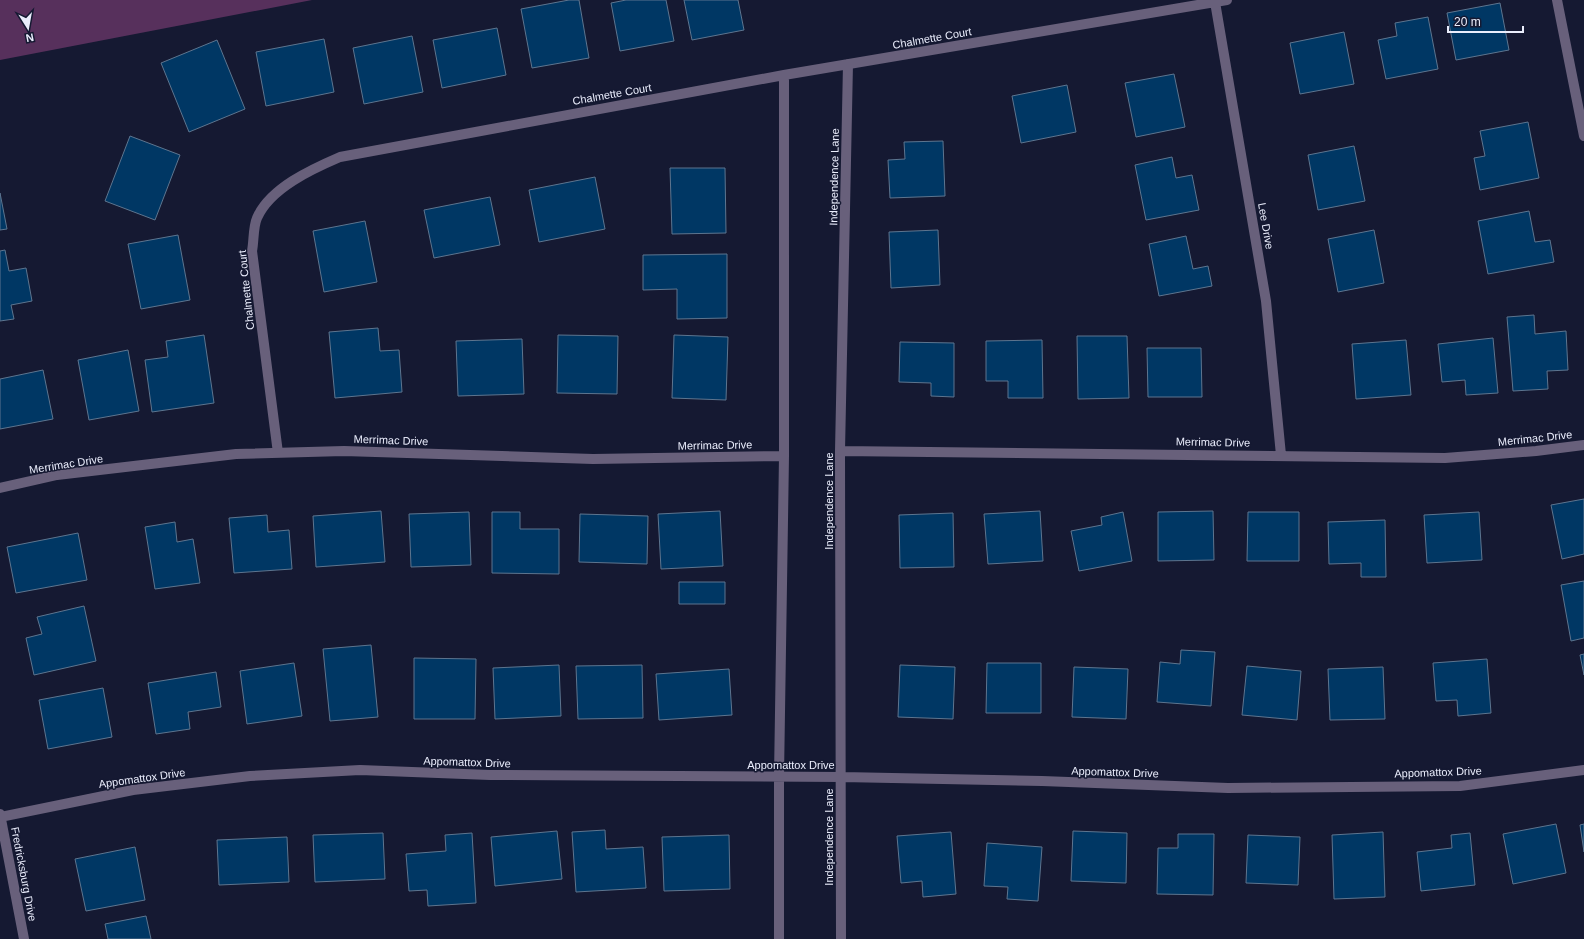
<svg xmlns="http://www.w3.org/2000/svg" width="1584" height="939" viewBox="0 0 1584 939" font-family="Helvetica,sans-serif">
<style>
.green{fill:#57305c}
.building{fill:#003764;stroke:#5d758f}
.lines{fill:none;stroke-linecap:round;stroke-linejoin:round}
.minor{stroke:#68607b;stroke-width:10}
.labels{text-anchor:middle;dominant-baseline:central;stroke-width:3;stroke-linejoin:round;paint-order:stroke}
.street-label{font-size:11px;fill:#eaedfc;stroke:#151932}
</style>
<rect width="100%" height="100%" fill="#151932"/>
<path class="green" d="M 0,0 L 312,0 L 0,60 Z"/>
<path class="building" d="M 569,0 L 579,0 L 589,58 L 532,68 L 521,9 Z
M 626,0 L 666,0 L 674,41 L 620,51 L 611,3 Z
M 684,0 L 738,0 L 744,30 L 692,40 Z
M 1500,3 L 1509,50 L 1456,60 L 1447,13 Z
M 1428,17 L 1438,69 L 1386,79 L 1378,40 L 1397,36 L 1395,23 Z
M 497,28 L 506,75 L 442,88 L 433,40 Z
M 1344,32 L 1354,84 L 1300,94 L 1290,43 Z
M 412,36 L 423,92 L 364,104 L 353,48 Z
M 324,39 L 334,92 L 266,106 L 256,52 Z
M 217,40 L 245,109 L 189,132 L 161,63 Z
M 1174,74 L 1185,127 L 1136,137 L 1125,83 Z
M 1067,85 L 1076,132 L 1021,143 L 1012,96 Z
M 1528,122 L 1539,178 L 1480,190 L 1474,158 L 1485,156 L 1480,131 Z
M 130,136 L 180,155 L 155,220 L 105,201 Z
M 943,141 L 945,196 L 890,198 L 888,160 L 905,159 L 904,142 Z
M 1354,146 L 1365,201 L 1318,210 L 1308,155 Z
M 1172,157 L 1176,178 L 1192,175 L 1199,210 L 1146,220 L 1135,165 Z
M 670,168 L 725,168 L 726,233 L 672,234 Z
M 595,177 L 605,229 L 539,242 L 529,190 Z
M 0,193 L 7,229 L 0,230 Z
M 490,197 L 500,245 L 434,258 L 424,210 Z
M 1529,211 L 1535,242 L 1550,240 L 1554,262 L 1488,274 L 1478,221 Z
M 365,221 L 377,282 L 324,292 L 313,231 Z
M 938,230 L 940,285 L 891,288 L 889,232 Z
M 1374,230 L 1384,283 L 1338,292 L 1328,239 Z
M 178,235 L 190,300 L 141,309 L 128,244 Z
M 1186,236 L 1193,269 L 1208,266 L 1212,286 L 1159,296 L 1149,244 Z
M 5,250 L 9,271 L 26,268 L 32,301 L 11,305 L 14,319 L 0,321 L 0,251 Z
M 727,254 L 727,318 L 677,319 L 677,289 L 643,290 L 643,255 Z
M 1534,315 L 1535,334 L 1566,331 L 1568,370 L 1547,371 L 1548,389 L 1513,391 L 1507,317 Z
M 378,328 L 380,351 L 399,350 L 402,392 L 335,398 L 329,332 Z
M 204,335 L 214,403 L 152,412 L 145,360 L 168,357 L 166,341 Z
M 558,335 L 618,336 L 617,394 L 557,393 Z
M 674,335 L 728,337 L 726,400 L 672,398 Z
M 1077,336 L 1127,336 L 1129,398 L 1078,399 Z
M 1493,338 L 1498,393 L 1466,395 L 1465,380 L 1442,382 L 1438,344 Z
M 522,339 L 524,394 L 458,396 L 456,341 Z
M 1042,340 L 1043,398 L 1008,398 L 1008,381 L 986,381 L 986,341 Z
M 1406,340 L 1411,395 L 1356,399 L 1352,344 Z
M 900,342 L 954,343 L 954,397 L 931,396 L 931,383 L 899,382 Z
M 1147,348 L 1201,348 L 1202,397 L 1148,397 Z
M 128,350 L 139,411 L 89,420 L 78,360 Z
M 43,370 L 53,419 L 0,429 L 0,379 Z
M 1584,499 L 1584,554 L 1562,559 L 1551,505 Z
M 381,511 L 385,562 L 316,567 L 313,516 Z
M 720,511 L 723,566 L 661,569 L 658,514 Z
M 1040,511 L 1043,561 L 988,564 L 984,514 Z
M 1213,511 L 1214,560 L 1158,561 L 1158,512 Z
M 469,512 L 471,565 L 411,567 L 409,514 Z
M 492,512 L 520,512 L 520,529 L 559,529 L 559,574 L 492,573 Z
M 1123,512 L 1132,561 L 1079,571 L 1071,531 L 1102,525 L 1101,517 Z
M 1248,512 L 1299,512 L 1299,561 L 1247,561 Z
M 1479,512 L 1482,560 L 1427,563 L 1424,515 Z
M 953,513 L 954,567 L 900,568 L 899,515 Z
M 580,514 L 648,516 L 647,564 L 579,562 Z
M 267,515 L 268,532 L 289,530 L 292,569 L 234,573 L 229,518 Z
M 1385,520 L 1386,577 L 1361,577 L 1361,563 L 1329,564 L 1328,522 Z
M 175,522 L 177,542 L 193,539 L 200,583 L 155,589 L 145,527 Z
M 78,533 L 87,580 L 16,593 L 7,547 Z
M 1584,581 L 1584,638 L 1571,641 L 1561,585 Z
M 679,582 L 725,582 L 725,604 L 679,604 Z
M 84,606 L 96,661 L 34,675 L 26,638 L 42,634 L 37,617 Z
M 371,645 L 378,717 L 330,721 L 323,649 Z
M 1181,650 L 1215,652 L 1211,706 L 1157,702 L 1160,662 L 1180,664 Z
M 1584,654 L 1584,675 L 1580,655 Z
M 414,658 L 476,659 L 475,719 L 414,719 Z
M 1487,659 L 1491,713 L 1458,716 L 1457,700 L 1436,701 L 1433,663 Z
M 294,663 L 302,716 L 247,724 L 240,671 Z
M 987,663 L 1041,663 L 1041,713 L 986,713 Z
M 559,665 L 561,716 L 495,719 L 493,668 Z
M 642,665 L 643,718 L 578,719 L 576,666 Z
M 900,665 L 955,667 L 953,719 L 898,717 Z
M 1247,666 L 1301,671 L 1297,720 L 1242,715 Z
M 1074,667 L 1128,669 L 1126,719 L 1072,717 Z
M 1383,667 L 1385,719 L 1330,720 L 1328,669 Z
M 729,669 L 732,715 L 659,720 L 656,674 Z
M 216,672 L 221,707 L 188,712 L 190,729 L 156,734 L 148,683 Z
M 103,688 L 112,737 L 48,749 L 39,700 Z
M 1556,824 L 1566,873 L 1513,884 L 1503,834 Z
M 1584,824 L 1584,852 L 1580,825 Z
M 605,830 L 606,849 L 643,847 L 646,888 L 576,892 L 572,832 Z
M 557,831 L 562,879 L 495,886 L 491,837 Z
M 1073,831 L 1127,833 L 1126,883 L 1071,881 Z
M 951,832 L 956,894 L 923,897 L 922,881 L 901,883 L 897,836 Z
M 1383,832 L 1385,897 L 1334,899 L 1332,835 Z
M 383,833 L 385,879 L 315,882 L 313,835 Z
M 472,833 L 476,903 L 428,906 L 427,890 L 409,891 L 406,854 L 446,851 L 445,835 Z
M 1470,833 L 1475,885 L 1421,891 L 1417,852 L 1452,848 L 1451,835 Z
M 1178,834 L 1214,834 L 1213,895 L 1157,894 L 1158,848 L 1178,848 Z
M 729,835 L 730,889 L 664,891 L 662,837 Z
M 1248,835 L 1300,837 L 1298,885 L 1246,883 Z
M 287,837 L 289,882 L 219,885 L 217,840 Z
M 987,843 L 1042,847 L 1038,901 L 1007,899 L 1008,887 L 984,886 Z
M 135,847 L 145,900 L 86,911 L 75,859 Z
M 146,916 L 151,939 L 108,939 L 105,924 Z"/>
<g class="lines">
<path class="minor" d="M 1557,0 L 1584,136
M 1215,2 L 1266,301 L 1281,455
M 840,451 L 1445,458 L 1536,451 L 1584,445
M 278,453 L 252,251 C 254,241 253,227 257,218 C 270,188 312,169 340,157 L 784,75 L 1227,0
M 0,488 L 57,475 L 236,454 L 344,451 L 593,459 L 784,456
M 0,814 L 24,939
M 0,817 L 133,790 L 250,776 L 360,770 L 490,775 L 842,777 L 1042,781 L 1228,788 L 1460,786 L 1584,770
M 779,939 L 779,777 L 784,456 L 784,75
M 841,939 L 840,451 L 848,64"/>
</g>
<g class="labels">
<g class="street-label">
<text transform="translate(932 38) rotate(-10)">Chalmette Court</text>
<text transform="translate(612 94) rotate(-10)">Chalmette Court</text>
<text transform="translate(834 177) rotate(-89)">Independence Lane</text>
<text transform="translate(1266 226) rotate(80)">Lee Drive</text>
<text transform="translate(246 290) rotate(-96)">Chalmette Court</text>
<text transform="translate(1535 438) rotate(-6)">Merrimac Drive</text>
<text transform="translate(391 440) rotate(2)">Merrimac Drive</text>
<text transform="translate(1213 442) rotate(1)">Merrimac Drive</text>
<text transform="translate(715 445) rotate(-1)">Merrimac Drive</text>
<text transform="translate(66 464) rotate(-9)">Merrimac Drive</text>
<text transform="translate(829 501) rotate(-90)">Independence Lane</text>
<text transform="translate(467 762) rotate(2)">Appomattox Drive</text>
<text x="791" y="765">Appomattox Drive</text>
<text transform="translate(1115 772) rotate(2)">Appomattox Drive</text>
<text transform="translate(1438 772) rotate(-2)">Appomattox Drive</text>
<text transform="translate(142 778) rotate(-8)">Appomattox Drive</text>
<text transform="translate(829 837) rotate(-90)">Independence Lane</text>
<text transform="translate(24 874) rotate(79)">Fredricksburg Drive</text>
</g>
</g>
<g transform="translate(28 28) rotate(169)" stroke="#151932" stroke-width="3" paint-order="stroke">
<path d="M0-3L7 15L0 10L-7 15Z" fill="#eaedfc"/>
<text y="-6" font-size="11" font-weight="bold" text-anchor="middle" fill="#eaedfc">N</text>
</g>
<path d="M1448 26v6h75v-6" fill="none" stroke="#eaedfc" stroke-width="2"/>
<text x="1454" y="26" font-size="12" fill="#eaedfc" stroke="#151932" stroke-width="3" paint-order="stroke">20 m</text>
</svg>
